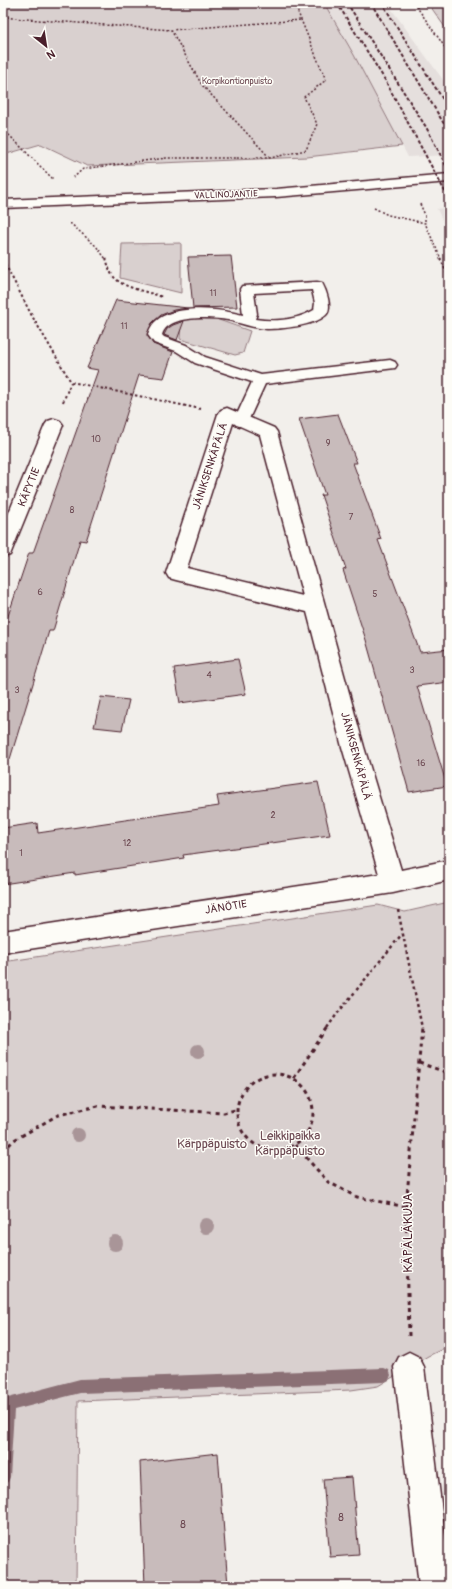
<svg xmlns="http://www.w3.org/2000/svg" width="452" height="1589" viewBox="0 0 452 1589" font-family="Pangolin,sans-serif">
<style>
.built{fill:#e5dfdd}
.green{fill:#d9d0cf;stroke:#92787d}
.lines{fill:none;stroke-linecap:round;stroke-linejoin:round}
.stream{fill:#8b6f75;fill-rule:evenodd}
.building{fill:#c8bbbb;stroke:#4a1f2b}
.service-casing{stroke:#4a1f2b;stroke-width:3}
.minor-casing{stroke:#4a1f2b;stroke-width:3}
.tertiary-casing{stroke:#4a1f2b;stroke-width:3}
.path-far3{stroke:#4a1f2b;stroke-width:1.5;stroke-dasharray:2 2;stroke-linecap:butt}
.path-far2{stroke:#4a1f2b;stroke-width:2;stroke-dasharray:2.5 2.5;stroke-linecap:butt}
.path-far1{stroke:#4a1f2b;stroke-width:2.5;stroke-dasharray:3 3;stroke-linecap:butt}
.path{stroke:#4a1f2b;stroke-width:3;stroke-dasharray:4 4;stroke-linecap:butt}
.service{fill:#fdfcf7;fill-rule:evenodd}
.minor{fill:#fdfcf7;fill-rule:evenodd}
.tertiary{fill:#fdfcf7;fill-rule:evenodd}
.rail{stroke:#4a1f2b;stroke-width:2;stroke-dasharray:3.5 2;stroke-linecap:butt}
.tree{fill:#a99598}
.labels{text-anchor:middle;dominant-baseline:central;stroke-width:3;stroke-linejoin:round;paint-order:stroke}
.far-park-label{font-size:9px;fill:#6e4b54;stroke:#fdfcf7}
.far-street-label{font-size:9px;fill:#4a1f2b;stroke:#fdfcf7}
.number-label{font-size:9px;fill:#6a464f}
.street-label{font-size:11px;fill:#4a1f2b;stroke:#fdfcf7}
.near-number-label{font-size:11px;fill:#6a464f}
.near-park-label{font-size:13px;fill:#6e4b54;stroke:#fdfcf7}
.near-street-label{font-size:13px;fill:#4a1f2b;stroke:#fdfcf7}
</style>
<rect width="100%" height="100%" fill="#f2efeb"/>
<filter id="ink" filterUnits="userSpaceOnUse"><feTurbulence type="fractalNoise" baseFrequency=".025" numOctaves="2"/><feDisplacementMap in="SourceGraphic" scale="8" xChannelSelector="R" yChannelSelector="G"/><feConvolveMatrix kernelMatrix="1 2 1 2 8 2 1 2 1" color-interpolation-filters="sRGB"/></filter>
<g filter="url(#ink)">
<path class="built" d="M 324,3 L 387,3 L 449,88 L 449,155 L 408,157 L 354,55 Z
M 449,207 L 449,235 L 437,209 Z"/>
<path class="green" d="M 3,3 L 324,3 L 354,55 L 402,146 L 307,157 L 87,166 L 41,144 L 3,155 Z
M 428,3 L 449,3 L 449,33 Z
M 181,243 L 181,293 L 120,278 L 122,244 Z
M 196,319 L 216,319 L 250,331 L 243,353 L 235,355 L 180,339 L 181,321 Z
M 449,902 L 449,1346 L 428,1356 L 378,1386 L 351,1390 L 78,1401 L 76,1586 L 3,1586 L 3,962 L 378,905 L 405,912 Z"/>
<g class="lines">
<path class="stream" d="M 384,1368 L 389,1370 L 391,1375 L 389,1380 L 384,1382 L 80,1393 L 14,1410 L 10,1477 L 8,1482 L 3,1484 L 3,1401 L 8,1398 L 80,1379 Z"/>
</g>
<path class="building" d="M 231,256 L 237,307 L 193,308 L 188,257 Z
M 116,300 L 188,308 L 174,310 L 161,315 L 152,323 L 147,334 L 153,344 L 173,352 L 164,378 L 139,375 L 86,541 L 80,540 L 53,631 L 49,631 L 10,759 L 3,758 L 3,631 L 29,553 L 33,553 L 98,370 L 87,368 Z
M 184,321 L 177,340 L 164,335 L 167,329 L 173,325 Z
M 338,414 L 357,463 L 353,463 L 381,539 L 378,540 L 420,652 L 449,649 L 449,682 L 417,686 L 447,786 L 409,792 L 366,640 L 343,570 L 346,569 L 321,495 L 325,495 L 299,419 Z
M 238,659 L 246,694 L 180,703 L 174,668 Z
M 101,697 L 129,700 L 122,730 L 94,727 Z
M 318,782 L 330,835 L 183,855 L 184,858 L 75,875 L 75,873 L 3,884 L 3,828 L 37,823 L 38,833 L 219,806 L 217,796 Z
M 218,1453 L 228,1586 L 145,1586 L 140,1462 Z
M 352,1477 L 359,1555 L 330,1557 L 323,1479 Z"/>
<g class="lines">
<defs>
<path id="service" d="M 317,282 L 322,283 C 326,290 333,308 326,315 C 314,326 282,329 267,329 C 253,328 241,323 228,320 C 212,317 167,314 162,335 L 164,337 L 186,345 L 205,357 L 261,375 L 390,360 L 395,362 L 397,365 L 395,368 L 265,384 L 248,421 L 246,425 L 241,426 L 236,425 L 234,421 L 252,382 L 195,363 L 176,351 L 154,343 L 148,335 C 155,301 218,308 243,315 L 240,289 L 242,286 ZM 312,290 L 315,303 L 314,310 C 297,320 275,322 255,319 L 257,314 L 254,293 Z"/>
<path id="minor" d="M 227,408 L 274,428 L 277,432 L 364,747 L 401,870 L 449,860 L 449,880 L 393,893 L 3,953 L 3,931 L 379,874 L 342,747 L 307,612 L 176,580 L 169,578 L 166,573 L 218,414 L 221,410 ZM 233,423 L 260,435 L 303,596 L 187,568 Z
M 54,419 L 60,421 L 63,425 L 12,550 L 10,555 L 3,557 L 3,527 L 45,425 L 48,421 Z
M 409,1352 L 419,1357 L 424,1367 L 449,1568 L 449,1586 L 419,1586 L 394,1367 L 399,1357 Z"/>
<path id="tertiary" d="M 449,174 L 449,182 L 276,197 L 3,208 L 3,200 L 276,189 Z"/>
</defs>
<use href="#service" class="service-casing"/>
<use href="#minor" class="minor-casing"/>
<use href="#tertiary" class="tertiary-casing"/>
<path class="path-far3" d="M 414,3 L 449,53
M 3,16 L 12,18 L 171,30 L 301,20
M 171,30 L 202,85 L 270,158
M 3,129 L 53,179
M 73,178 L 83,169 L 166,158 L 270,158 L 306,150 L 317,124 L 304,97 L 326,80 L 294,3
M 420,204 L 425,215 L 425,223
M 374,208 L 388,215 L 425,223 L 441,259
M 70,223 L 96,246 L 106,259"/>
<path class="path-far2" d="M 106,258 C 108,264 109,271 113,276 C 123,289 148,291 162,297
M 440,258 L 449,278
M 3,260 L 32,316 L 71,382 L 201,409
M 63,402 L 71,382"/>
<path class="path-far1" d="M 398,910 L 422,1028
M 327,1028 L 337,1014 L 402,934"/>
<path class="path" d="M 419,1063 L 449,1073
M237 1112a38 38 0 1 1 76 0a38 38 0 1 1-76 0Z
M 294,1078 L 328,1027
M 295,1145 L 328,1182 L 357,1197 L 406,1207
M 3,1151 L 14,1140 L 58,1115 L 98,1106 L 224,1113 L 238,1109
M 409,1336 L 406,1207 L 422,1027"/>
<use href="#service" class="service"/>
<use href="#minor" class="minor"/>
<use href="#tertiary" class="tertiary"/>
<path class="rail" d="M 337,3 L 385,80 L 449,199
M 347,3 L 426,127 L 449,171
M 371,3 L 449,132
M 382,3 L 449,109"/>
</g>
<g class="tree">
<circle cx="198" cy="1051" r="7"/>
<circle cx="78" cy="1135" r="7"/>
<circle cx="206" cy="1226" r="8"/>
<circle cx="115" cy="1243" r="8"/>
</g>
</g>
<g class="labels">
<g class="far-park-label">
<text x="237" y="81">Korpikontionpuisto</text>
</g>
<g class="far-street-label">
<text transform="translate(226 195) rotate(-2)">VALLINOJANTIE</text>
</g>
<g class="number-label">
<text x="213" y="293">11</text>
<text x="124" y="326">11</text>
<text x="96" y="439">10</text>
<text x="328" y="443">9</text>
<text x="72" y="510">8</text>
<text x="351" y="517">7</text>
<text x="40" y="592">6</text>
<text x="375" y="594">5</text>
<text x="412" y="670">3</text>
<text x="209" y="675">4</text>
<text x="17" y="690">3</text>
<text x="421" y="763">16</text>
<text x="273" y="815">2</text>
<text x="127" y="843">12</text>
<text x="21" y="853">1</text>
</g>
<g class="street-label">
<text transform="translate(210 466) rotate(-72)">JÄNIKSENKÄPÄLÄ</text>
<text transform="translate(29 487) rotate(-68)">KÄPYTIE</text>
<text transform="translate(356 756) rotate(75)">JÄNIKSENKÄPÄLÄ</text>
<text transform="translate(226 907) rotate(-9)">JÄNÖTIE</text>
</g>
<g class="near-number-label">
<text x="341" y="1517">8</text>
<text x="183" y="1524">8</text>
</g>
<g class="near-park-label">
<text x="290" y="1136">Leikkipaikka<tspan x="290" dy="15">Kärppäpuisto</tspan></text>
<text x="212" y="1144">Kärppäpuisto</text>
</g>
<g class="near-street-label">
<text transform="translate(408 1233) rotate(-90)">KÄPÄLÄKUJA</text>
</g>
</g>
<rect width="452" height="1589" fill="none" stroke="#fdfcf7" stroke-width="16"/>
<rect x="8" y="8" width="436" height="1573" fill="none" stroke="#4a1f2b" stroke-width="1.5" filter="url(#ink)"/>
<g transform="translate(46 46) rotate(150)" stroke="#fdfcf7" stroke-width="3" paint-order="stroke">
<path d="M0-3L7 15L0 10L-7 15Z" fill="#4a1f2b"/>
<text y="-6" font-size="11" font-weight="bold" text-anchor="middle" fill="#4a1f2b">N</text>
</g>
</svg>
